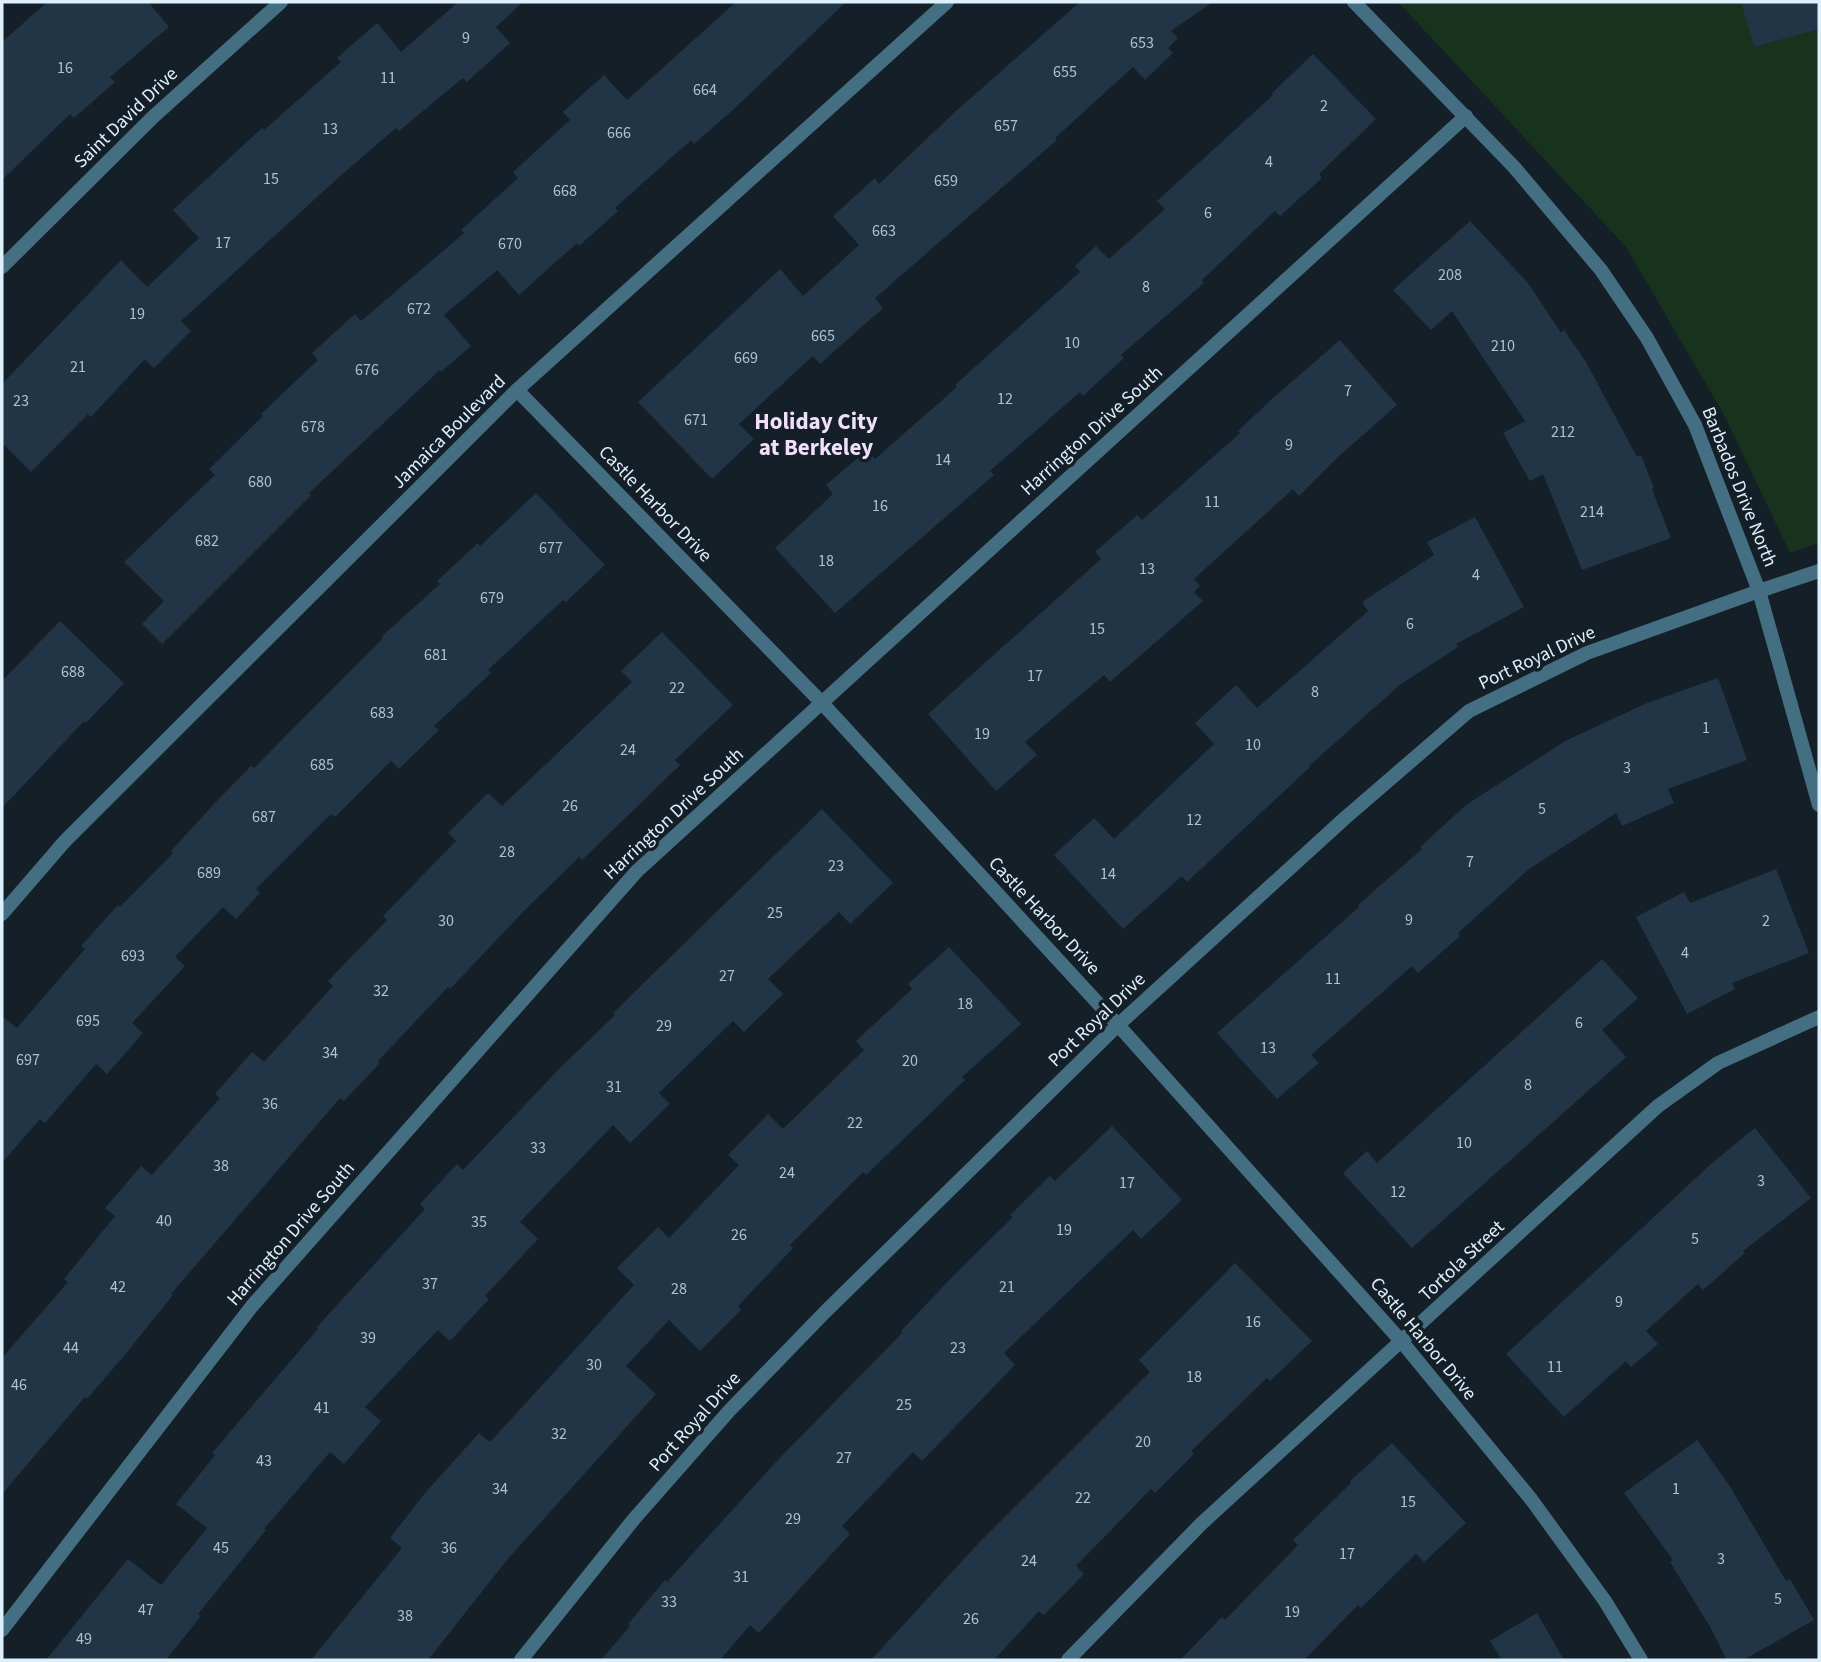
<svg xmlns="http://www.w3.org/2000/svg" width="1821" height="1662" viewBox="0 0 1821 1662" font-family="'Source Sans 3',sans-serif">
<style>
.green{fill:#17321d}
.building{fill:#223547}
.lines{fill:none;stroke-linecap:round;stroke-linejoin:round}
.minor{stroke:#446f82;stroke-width:14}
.tertiary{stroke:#446f82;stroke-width:14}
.labels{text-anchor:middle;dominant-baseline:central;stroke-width:7;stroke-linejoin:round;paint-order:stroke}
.number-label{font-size:16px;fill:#afc1ce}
.street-label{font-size:19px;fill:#def0fb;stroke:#141f28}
.quarter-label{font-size:23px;font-weight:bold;fill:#f1e0fc;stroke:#141f28}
</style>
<rect width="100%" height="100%" fill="#141f28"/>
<path class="green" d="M 1398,2 L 1819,2 L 1819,543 L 1790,553 L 1724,415 L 1626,247 Z"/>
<path class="building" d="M 47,2 L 148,2 L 169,27 L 110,77 L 115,82 L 74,118 L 70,114 L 2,180 L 2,42 Z
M 458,2 L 523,2 L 496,27 L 510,43 L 467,82 L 463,78 L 399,131 L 396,128 L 338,178 L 181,321 L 191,331 L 154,368 L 145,359 L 91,417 L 88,414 L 31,472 L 2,443 L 2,384 L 121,260 L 147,287 L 199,238 L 173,210 L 262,128 L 264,130 L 341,62 L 337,58 L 377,23 L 401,52 Z
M 736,2 L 846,2 L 735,108 L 694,144 L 691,140 L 615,208 L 618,211 L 579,246 L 577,243 L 519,295 L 497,270 L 444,315 L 471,346 L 441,372 L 440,370 L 309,493 L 311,495 L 162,644 L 142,624 L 164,601 L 124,562 L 215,475 L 209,469 L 263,416 L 261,414 L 318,360 L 312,353 L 355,314 L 361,321 L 464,233 L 461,230 L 518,178 L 513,172 L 570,120 L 563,112 L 604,75 L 627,100 Z
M 1080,2 L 1213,2 L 1171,31 L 1178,38 L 1168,48 L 1173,53 L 1145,80 L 1133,67 L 1055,138 L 1057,140 L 875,298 L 883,308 L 820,364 L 813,356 L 739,424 L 754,439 L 712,479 L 638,402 L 780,269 L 803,296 L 859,245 L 833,216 L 875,178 L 879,184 L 956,111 Z
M 1741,2 L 1819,2 L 1819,29 L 1754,47 Z
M 1313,54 L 1376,119 L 1319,174 L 1322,178 L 1280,216 L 1275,211 L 1202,280 L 1204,283 L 1121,355 L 1124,358 L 1083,396 L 1080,392 L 990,471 L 994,475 L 835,613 L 775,548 L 833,494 L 826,485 L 867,450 L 875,459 L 957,387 L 955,385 L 1080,272 L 1075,266 L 1096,246 L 1109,259 L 1165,209 L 1157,201 L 1273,95 L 1272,93 Z
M 1470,221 L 1528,283 L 1561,333 L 1564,330 L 1586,362 L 1637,457 L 1641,455 L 1654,488 L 1652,489 L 1671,538 L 1582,570 L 1543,474 L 1530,481 L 1503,433 L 1525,421 L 1452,311 L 1431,330 L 1393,290 Z
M 1340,340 L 1397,405 L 1338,457 L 1299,496 L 1293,489 L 1194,579 L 1200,586 L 1194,592 L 1203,601 L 1110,682 L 1104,675 L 1025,742 L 1037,755 L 996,791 L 928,714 L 1101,559 L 1095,552 L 1137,515 L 1142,520 L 1240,433 L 1238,431 L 1274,397 Z
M 536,493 L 605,565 L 566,602 L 563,600 L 488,670 L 491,673 L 434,726 L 439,730 L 399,769 L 391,761 L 335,817 L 331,814 L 256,889 L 260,893 L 236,919 L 223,907 L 175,957 L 185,966 L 132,1023 L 143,1033 L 107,1074 L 96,1064 L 45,1123 L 40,1119 L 2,1163 L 2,1016 L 17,1028 L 85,949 L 81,946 L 118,905 L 120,907 L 173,853 L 171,851 L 213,805 L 251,766 L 254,768 L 383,638 L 382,636 L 440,584 L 437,581 L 478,543 L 480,546 Z
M 1475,517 L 1524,607 L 1456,644 L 1458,647 L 1401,684 L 1309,766 L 1310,767 L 1187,882 L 1182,876 L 1123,929 L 1054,855 L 1094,818 L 1114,839 L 1214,744 L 1195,723 L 1236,685 L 1257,708 L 1368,611 L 1362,602 L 1434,555 L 1427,542 Z
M 60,621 L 124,683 L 86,723 L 84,721 L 2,808 L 2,681 Z
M 662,632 L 733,705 L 675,760 L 680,765 L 582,860 L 579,857 L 524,911 L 450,989 L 448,987 L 378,1061 L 380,1063 L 344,1101 L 340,1098 L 171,1294 L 173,1295 L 123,1357 L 87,1399 L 85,1397 L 2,1494 L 2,1358 L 68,1282 L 64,1279 L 115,1216 L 105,1208 L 141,1166 L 152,1175 L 220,1098 L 215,1094 L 252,1052 L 264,1062 L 333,986 L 328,981 L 387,920 L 383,916 L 456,841 L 448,833 L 488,793 L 502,806 L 632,682 L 621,671 Z
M 1718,678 L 1747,760 L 1668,789 L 1674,803 L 1622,826 L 1616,813 L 1529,869 L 1458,933 L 1460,936 L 1418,973 L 1412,966 L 1311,1055 L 1319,1063 L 1277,1099 L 1217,1033 L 1359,907 L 1358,905 L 1422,849 L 1420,847 L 1466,805 L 1565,741 L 1647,703 Z
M 822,809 L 893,883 L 850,924 L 839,912 L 768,979 L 783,994 L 744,1032 L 733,1021 L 659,1093 L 670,1104 L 630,1143 L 613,1125 L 520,1222 L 538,1239 L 485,1296 L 489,1299 L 450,1341 L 438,1330 L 365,1407 L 381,1421 L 344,1464 L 330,1452 L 264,1529 L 266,1530 L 198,1614 L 201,1616 L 166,1660 L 46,1660 L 128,1559 L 161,1585 L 207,1528 L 176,1504 L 215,1455 L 212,1453 L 318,1329 L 316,1328 L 425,1209 L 420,1204 L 457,1164 L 463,1170 L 560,1068 L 615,1015 L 613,1013 Z
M 1776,869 L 1809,953 L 1732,983 L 1735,989 L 1687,1014 L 1636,917 L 1684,892 L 1690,903 Z
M 949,947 L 1021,1024 L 962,1077 L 965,1080 L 866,1175 L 863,1172 L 790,1245 L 793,1248 L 738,1306 L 741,1310 L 700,1351 L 669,1320 L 626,1366 L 656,1394 L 506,1561 L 428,1660 L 311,1660 L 402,1548 L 390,1538 L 425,1493 L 479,1433 L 490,1442 L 634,1285 L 617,1268 L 658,1227 L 669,1238 L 739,1165 L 728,1155 L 768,1114 L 783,1129 L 864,1050 L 856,1041 L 912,989 L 908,984 Z
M 1602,959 L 1638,998 L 1602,1030 L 1626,1057 L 1412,1248 L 1343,1173 L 1367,1151 L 1377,1163 Z
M 1112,1126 L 1182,1200 L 1141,1239 L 1133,1230 L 1004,1353 L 1015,1365 L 922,1461 L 913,1452 L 842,1526 L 850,1534 L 759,1633 L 750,1625 L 720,1660 L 601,1660 L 630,1626 L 628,1624 L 665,1580 L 667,1582 L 774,1464 L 903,1332 L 901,1331 L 955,1274 L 1013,1217 L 1010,1215 L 1050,1176 L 1055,1181 Z
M 1755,1128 L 1811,1198 L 1743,1251 L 1745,1253 L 1703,1290 L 1698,1284 L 1646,1331 L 1658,1344 L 1631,1367 L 1626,1361 L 1564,1417 L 1506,1354 L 1711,1164 Z
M 1235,1263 L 1312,1341 L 1270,1381 L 1267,1378 L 1191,1451 L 1194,1454 L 1155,1493 L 1151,1489 L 1076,1566 L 1084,1574 L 1044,1615 L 1039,1611 L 994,1660 L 871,1660 L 974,1548 L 1150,1372 L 1139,1360 Z
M 1697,1440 L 1729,1485 L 1786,1581 L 1790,1579 L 1814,1620 L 1743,1660 L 1727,1660 L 1709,1625 L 1670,1562 L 1673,1560 L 1624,1493 Z
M 1392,1443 L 1466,1523 L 1424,1562 L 1416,1554 L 1361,1608 L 1358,1605 L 1304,1660 L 1180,1660 L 1222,1617 L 1225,1620 L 1298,1545 L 1293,1540 L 1351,1483 L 1350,1481 Z
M 1537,1613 L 1564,1660 L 1502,1660 L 1490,1641 Z"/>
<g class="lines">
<path class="minor" d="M 2,267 L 153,117 L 281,2
M 517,390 L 822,703 L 1118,1025 L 1402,1342 L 1531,1499 L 1605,1601 L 1641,1660
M 2,1630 L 252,1306 L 637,871 L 1466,116
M 521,1660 L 634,1519 L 729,1411 L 826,1311 L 1118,1025 L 1345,818 L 1469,711 L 1587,653 L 1759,591
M 1068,1660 L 1201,1524 L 1658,1106 L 1718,1063 L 1819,1017"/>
<path class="tertiary" d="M 1354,2 L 1514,167 L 1601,270 L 1647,338 L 1695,425 L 1759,591 L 1819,805
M 1759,591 L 1819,571
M 2,914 L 65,841 L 517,390 L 947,2"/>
</g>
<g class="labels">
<g class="number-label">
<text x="466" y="38">9</text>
<text x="1142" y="43">653</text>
<text x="65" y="68">16</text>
<text x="1065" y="72">655</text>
<text x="388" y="78">11</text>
<text x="705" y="90">664</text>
<text x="1324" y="106">2</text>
<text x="1006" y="126">657</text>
<text x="330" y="129">13</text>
<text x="619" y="133">666</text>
<text x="1269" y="162">4</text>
<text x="271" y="179">15</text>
<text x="946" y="181">659</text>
<text x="565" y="191">668</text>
<text x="1208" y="213">6</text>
<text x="884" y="231">663</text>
<text x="223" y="243">17</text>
<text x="510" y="244">670</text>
<text x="1450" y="275">208</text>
<text x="1146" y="287">8</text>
<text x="419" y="309">672</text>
<text x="137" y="314">19</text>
<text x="823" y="336">665</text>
<text x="1072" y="343">10</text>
<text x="1503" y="346">210</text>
<text x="746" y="358">669</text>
<text x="78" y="367">21</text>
<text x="367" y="370">676</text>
<text x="1348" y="391">7</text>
<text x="1005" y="399">12</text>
<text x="21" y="401">23</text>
<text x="696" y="420">671</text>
<text x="313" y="427">678</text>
<text x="1563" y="432">212</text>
<text x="1289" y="445">9</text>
<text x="943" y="460">14</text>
<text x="260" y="482">680</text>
<text x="1212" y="502">11</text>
<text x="880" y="506">16</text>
<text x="1592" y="512">214</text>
<text x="207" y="541">682</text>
<text x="551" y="548">677</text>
<text x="826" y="561">18</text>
<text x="1147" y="569">13</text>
<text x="1476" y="575">4</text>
<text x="492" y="598">679</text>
<text x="1410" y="624">6</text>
<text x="1097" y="629">15</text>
<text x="436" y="655">681</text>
<text x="73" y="672">688</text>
<text x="1035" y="676">17</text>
<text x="677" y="688">22</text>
<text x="1315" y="692">8</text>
<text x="382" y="713">683</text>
<text x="1706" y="728">1</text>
<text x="982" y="734">19</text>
<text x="1253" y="745">10</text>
<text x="628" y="750">24</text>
<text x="322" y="765">685</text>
<text x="1627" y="768">3</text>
<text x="570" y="806">26</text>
<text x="1542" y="809">5</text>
<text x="264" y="817">687</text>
<text x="1194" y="820">12</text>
<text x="507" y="852">28</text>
<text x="1470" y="862">7</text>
<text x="836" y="866">23</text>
<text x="209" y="873">689</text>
<text x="1108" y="874">14</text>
<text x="775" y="913">25</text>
<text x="1409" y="920">9</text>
<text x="446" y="921">30</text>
<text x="1766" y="921">2</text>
<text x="1685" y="953">4</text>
<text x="133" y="956">693</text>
<text x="727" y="976">27</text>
<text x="1333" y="979">11</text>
<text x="381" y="991">32</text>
<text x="965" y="1004">18</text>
<text x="88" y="1021">695</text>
<text x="1579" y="1023">6</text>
<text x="664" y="1026">29</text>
<text x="1268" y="1048">13</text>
<text x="330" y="1053">34</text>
<text x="28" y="1060">697</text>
<text x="910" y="1061">20</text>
<text x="1528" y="1085">8</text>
<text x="614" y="1087">31</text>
<text x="270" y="1104">36</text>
<text x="855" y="1123">22</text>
<text x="1464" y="1143">10</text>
<text x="538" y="1148">33</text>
<text x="221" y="1166">38</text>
<text x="787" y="1173">24</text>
<text x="1761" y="1181">3</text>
<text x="1127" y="1183">17</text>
<text x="1398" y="1192">12</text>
<text x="164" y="1221">40</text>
<text x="479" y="1222">35</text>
<text x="1064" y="1230">19</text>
<text x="739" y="1235">26</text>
<text x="1695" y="1239">5</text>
<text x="430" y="1284">37</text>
<text x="118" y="1287">42</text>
<text x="1007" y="1287">21</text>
<text x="679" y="1289">28</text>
<text x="1619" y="1302">9</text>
<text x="1253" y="1322">16</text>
<text x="368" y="1338">39</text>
<text x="71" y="1348">44</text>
<text x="958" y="1348">23</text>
<text x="594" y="1365">30</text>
<text x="1555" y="1367">11</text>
<text x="1194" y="1377">18</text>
<text x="19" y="1385">46</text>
<text x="904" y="1405">25</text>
<text x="322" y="1408">41</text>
<text x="559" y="1434">32</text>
<text x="1143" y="1442">20</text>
<text x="844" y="1458">27</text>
<text x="264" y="1461">43</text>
<text x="500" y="1489">34</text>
<text x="1676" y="1489">1</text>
<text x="1083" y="1498">22</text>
<text x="1408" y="1502">15</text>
<text x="793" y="1519">29</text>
<text x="221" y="1548">45</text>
<text x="449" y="1548">36</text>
<text x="1347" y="1554">17</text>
<text x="1721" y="1559">3</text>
<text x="1029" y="1561">24</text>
<text x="741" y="1577">31</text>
<text x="1778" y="1599">5</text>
<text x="669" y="1602">33</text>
<text x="146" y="1610">47</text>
<text x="1292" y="1612">19</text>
<text x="405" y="1616">38</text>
<text x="971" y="1619">26</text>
<text x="84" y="1639">49</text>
</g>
<g class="street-label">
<text transform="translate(126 118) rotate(-44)">Saint David Drive</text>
<text transform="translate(1092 431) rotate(-42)">Harrington Drive South</text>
<text transform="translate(449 432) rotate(-45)">Jamaica Boulevard</text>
<text transform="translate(1739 487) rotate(68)">Barbados Drive North</text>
<text transform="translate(655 504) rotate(46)">Castle Harbor Drive</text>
<text transform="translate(1537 658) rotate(-25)">Port Royal Drive</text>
<text transform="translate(674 814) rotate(-43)">Harrington Drive South</text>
<text transform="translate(1044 916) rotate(47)">Castle Harbor Drive</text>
<text transform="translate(1097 1020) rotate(-44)">Port Royal Drive</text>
<text transform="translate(291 1234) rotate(-49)">Harrington Drive South</text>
<text transform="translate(1462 1261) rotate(-43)">Tortola Street</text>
<text transform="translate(1423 1339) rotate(50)">Castle Harbor Drive</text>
<text transform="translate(695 1422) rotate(-48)">Port Royal Drive</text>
</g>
<g class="quarter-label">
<text x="816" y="421">Holiday City<tspan x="816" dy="26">at Berkeley</tspan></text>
</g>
</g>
<rect width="1821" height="1662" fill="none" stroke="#def0fb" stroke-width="7"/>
</svg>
